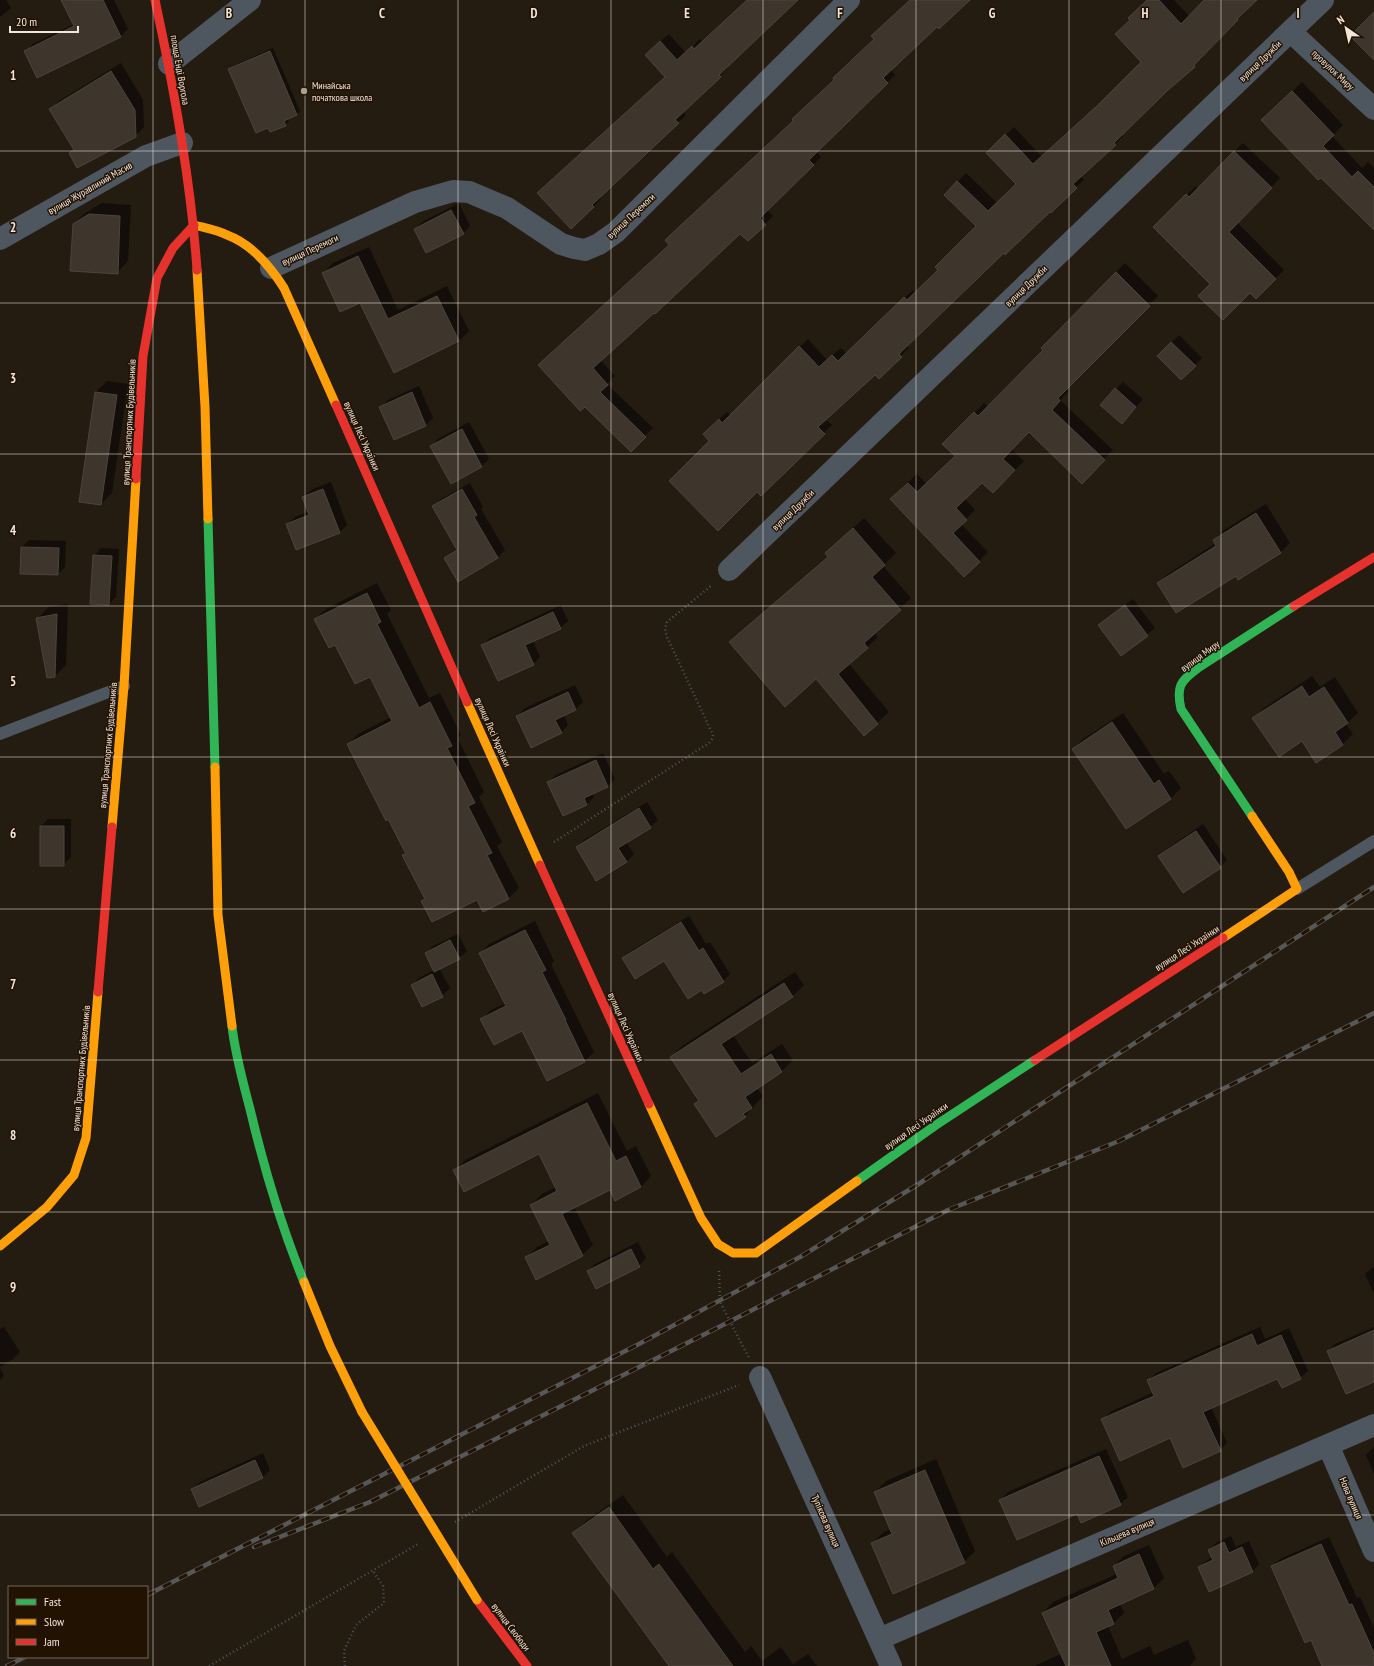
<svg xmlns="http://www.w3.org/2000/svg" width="1374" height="1666" viewBox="0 0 1374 1666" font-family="'PT Sans Narrow',sans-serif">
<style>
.shadow{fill:#0007}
.building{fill:#3e362d;stroke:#4d453d}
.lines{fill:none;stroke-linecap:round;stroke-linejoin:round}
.path{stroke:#505457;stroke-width:2.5;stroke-dasharray:1 3;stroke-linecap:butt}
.lane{stroke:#4e575f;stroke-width:12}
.street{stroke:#4e575f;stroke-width:22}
.fast{stroke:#30b455;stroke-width:9}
.slow{stroke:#ff9f0a;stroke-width:9}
.jam{stroke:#e5322d;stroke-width:9}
.rail-casing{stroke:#575757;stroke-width:4.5}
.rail{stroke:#221202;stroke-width:3;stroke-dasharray:9;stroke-linecap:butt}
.slow-bridge{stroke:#ff9f0a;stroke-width:9}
.grid{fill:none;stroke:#f2e6db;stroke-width:1;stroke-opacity:0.55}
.poi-dot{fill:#aa9f94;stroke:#221202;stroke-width:1.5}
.labels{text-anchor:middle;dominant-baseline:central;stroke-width:3;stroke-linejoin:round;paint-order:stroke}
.street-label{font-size:10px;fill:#f2e6db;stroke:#221202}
.poi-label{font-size:10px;fill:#f2e6db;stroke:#221202;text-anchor:start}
.grid-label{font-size:13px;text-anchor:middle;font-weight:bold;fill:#f2e6db;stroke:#221202;stroke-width:3;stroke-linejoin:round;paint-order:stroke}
</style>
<rect width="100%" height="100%" fill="#241b11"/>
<path class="shadow" d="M 0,0 L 6,0 L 11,8 L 0,17 Z
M 62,0 L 114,0 L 128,29 L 121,36 L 38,77 L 25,52 L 33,44 L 74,24 Z
M 747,0 L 796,0 L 726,67 L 728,68 L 682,111 L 686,115 L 600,197 L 601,199 L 571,228 L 546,185 L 666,76 L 654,47 L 669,34 L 686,53 L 700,39 L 703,42 Z
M 911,0 L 969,0 L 937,25 L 890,69 L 895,75 L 816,151 L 821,157 L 767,210 L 773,216 L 765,224 L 748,240 L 740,232 L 600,360 L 615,376 L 607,384 L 653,428 L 631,450 L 585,405 L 539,365 L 670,244 L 835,79 Z
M 1148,0 L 1174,0 L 1189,16 L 1205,0 L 1256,0 L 1201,57 L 1202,58 L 1166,90 L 1121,134 L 1123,136 L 1115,144 L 1080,176 L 1084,180 L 1076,187 L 1004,252 L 907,346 L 909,348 L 879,377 L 875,373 L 825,419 L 832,425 L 761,495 L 711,441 L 712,426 L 727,412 L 730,415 L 808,339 L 827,360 L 841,348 L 846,353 L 913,290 L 915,293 L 939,270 L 978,226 L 945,195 L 966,173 L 997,203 L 1017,184 L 987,153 L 1014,127 L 1042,157 L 1108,96 L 1142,62 L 1124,26 Z
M 273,48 L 300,111 L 297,114 L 287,118 L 289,121 L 285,125 L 230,69 L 233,66 Z
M 121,63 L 143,100 L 144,127 L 135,136 L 70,153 L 74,149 L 50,110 L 59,101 Z
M 1302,82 L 1343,125 L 1332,136 L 1362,168 L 1368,162 L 1374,168 L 1374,228 L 1272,111 Z
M 1243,143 L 1280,178 L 1237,222 L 1284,270 L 1256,298 L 1250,292 L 1211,284 L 1155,227 L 1196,186 L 1198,188 Z
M 102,203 L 131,205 L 128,261 L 117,273 L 74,224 L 85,213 Z
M 459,203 L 470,226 L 463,234 L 415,229 L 422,222 Z
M 369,247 L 398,310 L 447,286 L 469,331 L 459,341 L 395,372 L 361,301 L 323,273 L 333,263 Z
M 1125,263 L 1158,296 L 1066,389 L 1069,391 L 1060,400 L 1113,450 L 1082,482 L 1029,431 L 1011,449 L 1024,461 L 993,492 L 982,481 L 964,498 L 975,510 L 961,524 L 988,552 L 979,561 L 900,490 L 917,474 L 927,484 L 956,456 L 944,444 L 984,403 L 988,407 L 1045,350 L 1043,348 Z
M 1179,335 L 1202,358 L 1181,379 L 1158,356 Z
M 107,381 L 128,384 L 112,493 L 101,504 L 96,392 Z
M 1123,382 L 1143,399 L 1129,415 L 1116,389 Z
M 419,386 L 433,418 L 426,425 L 395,439 L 381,407 L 388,400 Z
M 469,422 L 489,459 L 482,466 L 451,483 L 431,447 L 438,439 Z
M 331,482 L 347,525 L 340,532 L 287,524 L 295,517 L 309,511 L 303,497 L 311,490 Z
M 470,483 L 483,507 L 481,509 L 505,550 L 498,557 L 458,581 L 445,559 L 457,548 L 433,507 L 441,499 Z
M 1266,504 L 1290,543 L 1281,552 L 1239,579 L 1236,575 L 1158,583 L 1168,574 L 1216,543 L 1214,540 L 1224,530 Z
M 864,518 L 896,553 L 883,566 L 911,598 L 874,632 L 878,637 L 849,664 L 889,712 L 864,735 L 817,678 L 730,642 L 829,556 L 826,553 Z
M 29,540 L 66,541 L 65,567 L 58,574 L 22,547 Z
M 101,548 L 119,549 L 116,597 L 109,604 L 94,556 Z
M 377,583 L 391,610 L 387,614 L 429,698 L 440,693 L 461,735 L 458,739 L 484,792 L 479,797 L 502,842 L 497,846 L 519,888 L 509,898 L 422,901 L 425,898 L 404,856 L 406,853 L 348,744 L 358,734 L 391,717 L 370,676 L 336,643 L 315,619 L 326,609 Z
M 1133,599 L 1155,628 L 1122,655 L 1099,625 Z
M 68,604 L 66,665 L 55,676 L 38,618 L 49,607 Z
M 561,605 L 568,621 L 560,628 L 533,641 L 540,657 L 533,664 L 482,645 L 490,638 Z
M 1312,676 L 1320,687 L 1335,677 L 1358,713 L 1346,724 L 1353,734 L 1343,744 L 1302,740 L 1253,719 L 1264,708 Z
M 575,685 L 583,702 L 576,709 L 564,715 L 568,725 L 561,733 L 517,716 L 525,708 Z
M 1123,713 L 1164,774 L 1169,771 L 1181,788 L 1171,798 L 1127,827 L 1073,749 L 1083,739 Z
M 603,753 L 615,779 L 608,786 L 592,793 L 594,797 L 587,804 L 548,782 L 556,775 Z
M 647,802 L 658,820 L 650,827 L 626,842 L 634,854 L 626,862 L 577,847 L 584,840 Z
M 48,819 L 71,819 L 71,857 L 63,865 L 41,826 Z
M 1203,824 L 1227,860 L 1220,867 L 1159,856 L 1167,849 Z
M 689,916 L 706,944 L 710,942 L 730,974 L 723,981 L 702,989 L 664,959 L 624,958 L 631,951 Z
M 535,921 L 554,961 L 551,964 L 594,1052 L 585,1061 L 548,1080 L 522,1029 L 482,1019 L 491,1010 L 506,1003 L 480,953 L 489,944 Z
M 458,934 L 467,951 L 459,958 L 439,968 L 450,988 L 442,996 L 423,1006 L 412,985 L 419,978 L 434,970 L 426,954 L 433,946 Z
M 795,972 L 804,985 L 793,996 L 733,1035 L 752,1063 L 782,1044 L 793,1060 L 782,1071 L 757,1088 L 763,1096 L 745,1116 L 696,1104 L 699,1101 L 671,1057 L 682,1046 Z
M 598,1093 L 627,1151 L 636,1146 L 651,1176 L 641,1187 L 616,1199 L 610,1189 L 574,1207 L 593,1245 L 582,1255 L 526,1258 L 537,1247 L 549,1241 L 531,1205 L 542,1194 L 556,1187 L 539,1153 L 455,1171 L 465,1160 Z
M 638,1242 L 646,1258 L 639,1266 L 588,1271 L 595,1264 Z
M 1374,1266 L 1374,1294 L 1365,1274 Z
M 4,1327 L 20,1352 L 13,1359 L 0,1367 L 0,1329 Z
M 1260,1327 L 1265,1339 L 1289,1328 L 1308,1371 L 1300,1378 L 1278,1377 L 1211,1407 L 1227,1443 L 1220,1450 L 1102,1420 L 1110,1412 L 1154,1392 L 1148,1380 L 1156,1373 Z
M 1374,1327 L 1374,1381 L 1328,1351 L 1335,1344 Z
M 0,1368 L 4,1376 L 0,1380 Z
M 1374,1447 L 1374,1474 L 1366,1455 Z
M 1106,1449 L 1128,1497 L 1120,1504 L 1000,1500 L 1008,1492 Z
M 263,1453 L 270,1470 L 263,1477 L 200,1506 L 192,1489 L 200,1482 Z
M 936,1459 L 975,1551 L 964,1562 L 872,1543 L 884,1532 L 891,1529 L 875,1492 L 886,1481 Z
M 623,1495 L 667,1557 L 672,1552 L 745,1652 L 751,1646 L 762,1661 L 781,1647 L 793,1664 L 808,1654 L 817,1666 L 670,1666 L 574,1533 L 586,1521 Z
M 1231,1536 L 1236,1547 L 1249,1541 L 1259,1564 L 1253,1571 L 1209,1590 L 1199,1567 L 1206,1561 L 1213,1557 L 1209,1550 L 1216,1543 Z
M 1329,1537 L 1357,1598 L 1360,1597 L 1374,1628 L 1374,1666 L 1324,1666 L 1311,1639 L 1272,1566 L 1280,1559 Z
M 1149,1545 L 1164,1578 L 1153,1589 L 1120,1604 L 1124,1613 L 1114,1623 L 1108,1626 L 1122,1659 L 1150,1646 L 1154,1655 L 1188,1640 L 1196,1659 L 1190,1666 L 1034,1666 L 1061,1654 L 1043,1613 L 1053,1602 L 1117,1574 L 1114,1566 L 1124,1556 Z"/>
<path class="building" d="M 61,0 L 103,0 L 121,37 L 37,78 L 24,51 L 74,26 Z
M 747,0 L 798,0 L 719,75 L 721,77 L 675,120 L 679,123 L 592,205 L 594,207 L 571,229 L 537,193 L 665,77 L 645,55 L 660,41 L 677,60 L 692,46 L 694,49 Z
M 910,0 L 970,0 L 939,29 L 937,27 L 883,78 L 888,83 L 809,160 L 814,165 L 760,218 L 766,225 L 748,241 L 740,234 L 655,314 L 654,313 L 593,368 L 608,385 L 600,392 L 646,437 L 631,452 L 585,407 L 580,411 L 538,365 L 669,245 L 665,240 L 793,121 L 792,119 L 834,80 L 833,78 L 874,39 L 871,36 Z
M 1147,0 L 1159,0 L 1181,24 L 1204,0 L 1257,0 L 1237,19 L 1238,20 L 1194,65 L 1195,67 L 1167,91 L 1114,143 L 1116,145 L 1073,184 L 1077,188 L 1051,213 L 1050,212 L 1005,255 L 1004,253 L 899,354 L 902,357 L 879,379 L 875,375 L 818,427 L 825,434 L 761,496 L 757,492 L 718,531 L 669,481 L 709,441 L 703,434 L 719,419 L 722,423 L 799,346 L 819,367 L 832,355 L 838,361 L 904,297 L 907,300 L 938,270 L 935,267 L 976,226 L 944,195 L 957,181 L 988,211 L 1016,184 L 986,153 L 1005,134 L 1033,164 L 1099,104 L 1141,62 L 1115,34 L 1130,20 L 1128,18 Z
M 1374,12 L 1374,60 L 1350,36 Z
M 270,51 L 297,115 L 284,121 L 286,126 L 270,132 L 268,128 L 256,133 L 228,69 Z
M 111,71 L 135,110 L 136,137 L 77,168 L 69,153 L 74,150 L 49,109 Z
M 1292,91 L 1334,135 L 1323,146 L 1352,177 L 1358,171 L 1374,187 L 1374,230 L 1321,178 L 1318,180 L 1261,120 Z
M 1234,151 L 1272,188 L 1229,232 L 1276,279 L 1256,299 L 1250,293 L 1223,320 L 1198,296 L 1210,284 L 1153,227 L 1186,194 L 1189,197 Z
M 451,210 L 464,234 L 426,253 L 414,229 Z
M 89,214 L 120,216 L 118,274 L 70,271 L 73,224 Z
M 358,256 L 388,319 L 437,296 L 459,341 L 394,373 L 360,303 L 340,312 L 322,273 Z
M 1116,272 L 1150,306 L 1058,398 L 1060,401 L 1052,410 L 1105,460 L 1082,484 L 1029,432 L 1003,459 L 1015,470 L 993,493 L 982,483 L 956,508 L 967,520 L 953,533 L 980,562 L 964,577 L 890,499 L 908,483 L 917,492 L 955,456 L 942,444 L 974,412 L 978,416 L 1043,350 L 1041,348 Z
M 1171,342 L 1196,366 L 1181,380 L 1157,356 Z
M 1115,388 L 1136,407 L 1122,424 L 1100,405 Z
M 95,392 L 117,395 L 101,505 L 79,502 Z
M 412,392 L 426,426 L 394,440 L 379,407 Z
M 462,429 L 482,467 L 451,484 L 430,446 Z
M 323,489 L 340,533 L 296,550 L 286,524 L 309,515 L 302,497 Z
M 462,489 L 477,515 L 474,517 L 498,558 L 458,582 L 444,558 L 457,550 L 432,506 Z
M 1256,513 L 1281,553 L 1238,580 L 1236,576 L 1176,613 L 1157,583 L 1216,546 L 1213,540 Z
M 853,528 L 885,565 L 872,577 L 901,610 L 864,643 L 868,648 L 838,674 L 878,724 L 864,736 L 816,679 L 785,707 L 729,642 L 828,557 L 825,553 Z
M 21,547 L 59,548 L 58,575 L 20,574 Z
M 93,555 L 112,556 L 109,605 L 90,604 Z
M 367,593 L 381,622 L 377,624 L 419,708 L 430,702 L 452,746 L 447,748 L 475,803 L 468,806 L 492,853 L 487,855 L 509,899 L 483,912 L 477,900 L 432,922 L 421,901 L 425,899 L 402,855 L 406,854 L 388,819 L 386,821 L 347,744 L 392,721 L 370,677 L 355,684 L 335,645 L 329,648 L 314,619 Z
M 1125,605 L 1148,636 L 1121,656 L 1098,625 Z
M 553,612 L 561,629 L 525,645 L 534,665 L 498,681 L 481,645 Z
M 57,614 L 55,677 L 47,678 L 36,618 Z
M 1302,686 L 1309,697 L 1324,687 L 1348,723 L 1335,732 L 1343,745 L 1316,763 L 1302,741 L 1279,757 L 1252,718 Z
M 568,692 L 576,710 L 555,720 L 562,733 L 531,748 L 516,716 Z
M 1112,722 L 1154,784 L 1159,780 L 1171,799 L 1126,829 L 1072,749 Z
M 596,760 L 608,787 L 584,798 L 587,805 L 563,816 L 547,782 Z
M 639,808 L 651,828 L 618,848 L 627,862 L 596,881 L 576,847 Z
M 40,826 L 64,826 L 64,866 L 40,866 Z
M 1196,831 L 1221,868 L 1183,893 L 1158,856 Z
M 681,922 L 699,951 L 703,948 L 724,982 L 704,994 L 702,990 L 688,999 L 664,961 L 635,979 L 622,958 Z
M 525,930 L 546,970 L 542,972 L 566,1020 L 565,1020 L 585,1062 L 547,1081 L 522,1031 L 494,1045 L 480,1019 L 506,1006 L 479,953 Z
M 450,940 L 460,959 L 434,972 L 425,953 Z
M 432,974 L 443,997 L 422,1007 L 411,985 Z
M 784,983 L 793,997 L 721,1044 L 741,1074 L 771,1054 L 782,1072 L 745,1097 L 752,1108 L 743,1114 L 746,1117 L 716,1137 L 694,1104 L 699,1101 L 670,1057 Z
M 587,1103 L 616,1161 L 626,1156 L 641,1187 L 615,1201 L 610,1190 L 562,1214 L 583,1256 L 536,1280 L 525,1257 L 550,1245 L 530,1205 L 557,1191 L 539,1154 L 464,1192 L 453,1170 Z
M 631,1249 L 640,1267 L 596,1289 L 587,1271 Z
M 1374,1330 L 1374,1382 L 1346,1394 L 1327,1351 Z
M 1252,1334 L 1257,1346 L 1281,1335 L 1301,1379 L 1282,1388 L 1277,1379 L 1203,1412 L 1221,1451 L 1183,1468 L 1170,1438 L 1120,1461 L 1101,1419 L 1154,1396 L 1147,1380 Z
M 1099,1456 L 1121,1505 L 1081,1523 L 1077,1514 L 1017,1540 L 999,1500 Z
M 255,1460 L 263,1478 L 199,1507 L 191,1489 Z
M 925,1470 L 965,1563 L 893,1594 L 871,1543 L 892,1534 L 874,1492 Z
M 609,1507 L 653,1569 L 659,1564 L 733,1666 L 669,1666 L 572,1533 Z
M 1224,1542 L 1229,1553 L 1242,1547 L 1253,1572 L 1209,1592 L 1198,1567 L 1213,1560 L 1208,1550 Z
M 1321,1544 L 1349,1605 L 1352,1604 L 1374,1653 L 1374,1666 L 1322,1666 L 1311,1640 L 1305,1643 L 1271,1566 Z
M 1139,1554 L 1154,1589 L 1108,1610 L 1114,1624 L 1096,1632 L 1111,1666 L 1066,1666 L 1042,1613 L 1118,1578 L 1113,1566 Z"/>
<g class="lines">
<path class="path" d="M 554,842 L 709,743 L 712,739 L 713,735 L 667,637 L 665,629 L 667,622 L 712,585
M 719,1271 L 720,1302 L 749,1358
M 455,1522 L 584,1446 L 739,1385
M 209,1666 L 418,1544
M 345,1666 L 344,1651 L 356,1625 L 384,1603 L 383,1586 L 373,1571"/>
<path class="lane" d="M 0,734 L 124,686
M 1297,889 L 1374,841"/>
<path class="street" d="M 1291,32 L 1374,109
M 169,64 L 250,0
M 0,239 L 146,156 L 182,143
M 271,268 L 415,202 L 453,191 L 469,192 L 507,208 L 561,244 L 574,248 L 585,250 L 599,244 L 616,232 L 849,0
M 729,570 L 1323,0
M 760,1377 L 891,1666
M 1328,1445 L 1374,1551
M 879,1639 L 1374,1425"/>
<path class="fast" d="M 208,519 L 215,767
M 1252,816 L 1181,709 C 1176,687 1180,681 1198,668 L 1294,606
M 232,1026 C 235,1054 243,1082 250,1109 C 264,1168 281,1226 304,1282
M 857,1181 L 936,1125 L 1035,1060"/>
<path class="slow" d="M 194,225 C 205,228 217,230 227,235 C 252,244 270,266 284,288 L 336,405
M 197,270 L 205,407 L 208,519
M 467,702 L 540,865
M 215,767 L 218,915 L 232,1026
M 112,827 L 124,686 L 136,479
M 1223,938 L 1297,889 L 1289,872 L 1252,816
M 649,1104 L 701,1218 L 718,1244 L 733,1253 L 756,1253 L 857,1181
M 0,1246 L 47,1207 L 74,1175 L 86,1138 L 98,992
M 304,1282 L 330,1346 L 362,1412"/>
<path class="jam" d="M 155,0 C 174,88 191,180 197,270
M 336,405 L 467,702
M 136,479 L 143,356 L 157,278 L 173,248 L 194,225
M 1294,606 L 1374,557
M 540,865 L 649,1104
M 98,992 L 112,827
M 1035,1060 L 1223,938
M 477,1600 L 527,1666"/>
<defs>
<path id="rail" d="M 254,1547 L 370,1502 L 715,1329 L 948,1210 L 1119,1141 L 1374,1013
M 147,1595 L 639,1344 L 800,1257 L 917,1185 L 1374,887
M 7,1666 L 25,1657"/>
</defs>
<use href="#rail" class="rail-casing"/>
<use href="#rail" class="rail"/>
<path class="slow-bridge" d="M 362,1412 L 477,1600"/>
</g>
<path class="grid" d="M 153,0 L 153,1666M 305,0 L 305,1666M 458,0 L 458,1666M 611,0 L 611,1666M 763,0 L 763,1666M 916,0 L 916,1666M 1069,0 L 1069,1666M 1221,0 L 1221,1666M 0,151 L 1374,151M 0,303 L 1374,303M 0,454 L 1374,454M 0,606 L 1374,606M 0,757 L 1374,757M 0,909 L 1374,909M 0,1060 L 1374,1060M 0,1212 L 1374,1212M 0,1363 L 1374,1363M 0,1515 L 1374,1515"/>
<circle class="poi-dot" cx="304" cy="91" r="4"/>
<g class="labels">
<g class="street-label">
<text transform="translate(1260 61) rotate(-44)">вулиця Дружби</text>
<text transform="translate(180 70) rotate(80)">площа Енді Воргола</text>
<text transform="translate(1333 70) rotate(43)">провулок Миру</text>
<text transform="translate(90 188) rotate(-30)">вулиця Журавлиний Масив</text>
<text transform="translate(631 216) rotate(-43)">вулиця Перемоги</text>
<text transform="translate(310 250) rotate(-25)">вулиця Перемоги</text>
<text transform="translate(1026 286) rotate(-44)">вулиця Дружби</text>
<text transform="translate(129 422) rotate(-87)">вулиця Транспортних Будівельників</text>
<text transform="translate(362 436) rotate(66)">вулиця Лесі Українки</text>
<text transform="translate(793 510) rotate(-44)">вулиця Дружби</text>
<text transform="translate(1200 656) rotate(-36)">вулиця Миру</text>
<text transform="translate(493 732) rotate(66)">вулиця Лесі Українки</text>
<text transform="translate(108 745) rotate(-85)">вулиця Транспортних Будівельників</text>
<text transform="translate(1187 948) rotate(-33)">вулиця Лесі Українки</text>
<text transform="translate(626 1027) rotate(66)">вулиця Лесі Українки</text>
<text transform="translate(81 1068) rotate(-85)">вулиця Транспортних Будівельників</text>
<text transform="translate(916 1126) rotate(-35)">вулиця Лесі Українки</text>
<text transform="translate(1351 1498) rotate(67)">Нова вулиця</text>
<text transform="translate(826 1521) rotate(66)">Тупікова вулиця</text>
<text transform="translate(1127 1532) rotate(-23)">Кільцева вулиця</text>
<text transform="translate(511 1627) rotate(53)">вулиця Свободи</text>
</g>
<g class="poi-label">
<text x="312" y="85">Минайська<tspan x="312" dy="12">початкова школа</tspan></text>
</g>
</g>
<g class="grid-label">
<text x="229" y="18">B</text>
<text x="382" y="18">C</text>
<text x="534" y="18">D</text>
<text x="687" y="18">E</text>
<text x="840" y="18">F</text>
<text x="992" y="18">G</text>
<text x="1145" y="18">H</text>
<text x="1298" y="18">I</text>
<text x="13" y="80">1</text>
<text x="13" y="232">2</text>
<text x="13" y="383">3</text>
<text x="13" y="535">4</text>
<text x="13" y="686">5</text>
<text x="13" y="838">6</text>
<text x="13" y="989">7</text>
<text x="13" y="1140">8</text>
<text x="13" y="1292">9</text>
</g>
<rect x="8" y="1586" width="140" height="72" fill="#221202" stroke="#756759"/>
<rect x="16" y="1599" width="20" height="6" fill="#30b455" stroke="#756759"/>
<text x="44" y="1606" font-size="12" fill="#f2e6db">Fast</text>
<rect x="16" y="1619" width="20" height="6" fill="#ff9f0a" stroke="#756759"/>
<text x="44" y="1626" font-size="12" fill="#f2e6db">Slow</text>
<rect x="16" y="1639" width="20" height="6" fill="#e5322d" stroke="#756759"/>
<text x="44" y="1646" font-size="12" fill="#f2e6db">Jam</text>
<g transform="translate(1346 28) rotate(326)" stroke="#221202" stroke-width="3" paint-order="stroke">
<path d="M0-3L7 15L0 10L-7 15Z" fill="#f2e6db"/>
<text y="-6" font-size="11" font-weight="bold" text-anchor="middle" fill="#f2e6db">N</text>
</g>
<path d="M10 26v6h68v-6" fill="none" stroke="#f2e6db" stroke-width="2"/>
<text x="16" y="26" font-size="12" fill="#f2e6db" stroke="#221202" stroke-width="3" paint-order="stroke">20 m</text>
</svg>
